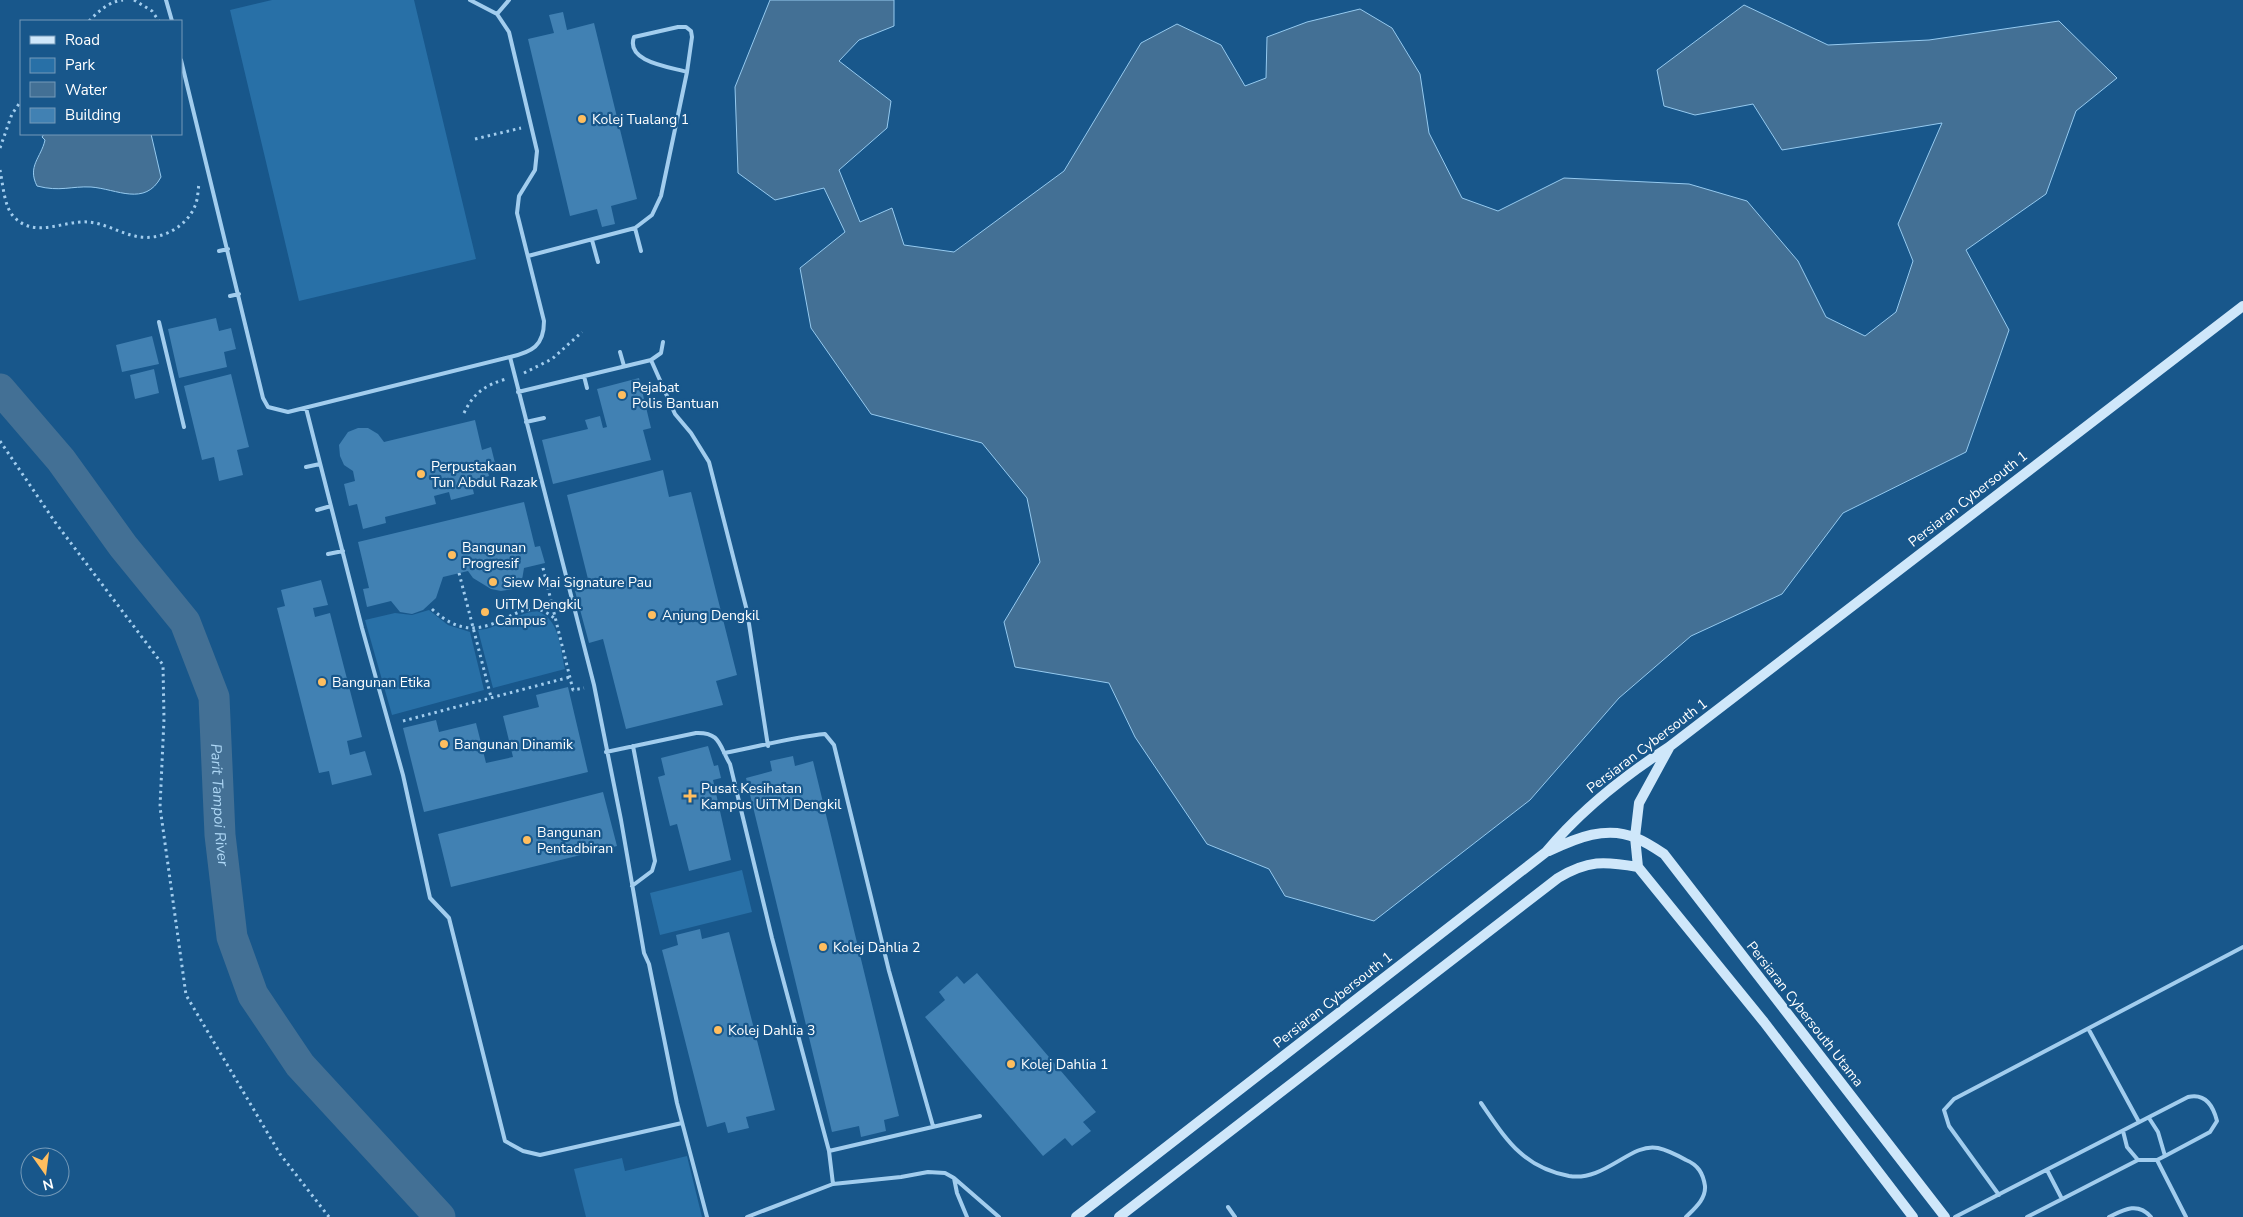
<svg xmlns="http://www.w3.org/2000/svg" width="2243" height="1217" viewBox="0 0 2243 1217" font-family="'Nunito Sans',sans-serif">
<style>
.green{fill:#2870a7}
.water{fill:#437095;stroke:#95caf0}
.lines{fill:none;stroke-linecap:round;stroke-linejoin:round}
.river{stroke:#437095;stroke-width:31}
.building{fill:#4181b3}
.path{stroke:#a2cdee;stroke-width:3;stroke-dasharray:2.5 4;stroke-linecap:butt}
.lane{stroke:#a2cdee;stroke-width:4}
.secondary{stroke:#cfe7fa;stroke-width:10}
.poi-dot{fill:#ffbe5f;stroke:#18578b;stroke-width:2}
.labels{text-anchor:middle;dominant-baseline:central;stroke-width:4.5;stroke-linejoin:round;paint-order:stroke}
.poi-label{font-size:14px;fill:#fff;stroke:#18578b;text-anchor:start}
.street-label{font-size:14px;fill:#fff;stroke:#18578b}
.water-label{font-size:15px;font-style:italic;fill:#aed7f5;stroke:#18578b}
</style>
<rect width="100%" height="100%" fill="#18578b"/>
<path class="green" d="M 272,0 L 414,0 L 476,259 L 299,301 L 230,10 Z
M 429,610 L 448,625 L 470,632 L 484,690 L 392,715 L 365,620 L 395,613 L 412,615 Z
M 537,611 C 560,619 560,648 565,669 L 493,688 L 478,630 C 500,628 513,614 537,611 Z
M 742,870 L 752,912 L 660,935 L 650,893 Z
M 687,1156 L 702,1217 L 586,1217 L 574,1169 L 622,1158 L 625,1171 Z"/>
<path class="water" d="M 770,0 L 894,0 L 894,26 L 859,40 L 839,61 L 891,101 L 887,128 L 839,170 L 860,222 L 892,208 L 904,245 L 954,252 L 1064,171 L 1141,43 L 1177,24 L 1221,45 L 1245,86 L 1266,78 L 1267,37 L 1307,22 L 1360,9 L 1392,28 L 1420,74 L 1429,133 L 1462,198 L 1498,211 L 1564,178 L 1689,184 L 1747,201 L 1798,261 L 1826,317 L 1865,336 L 1896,312 L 1913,261 L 1898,224 L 1942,123 L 1782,150 L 1753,104 L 1695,115 L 1664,106 L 1657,70 L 1744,5 L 1828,45 L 1929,40 L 2059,21 L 2117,78 L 2076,111 L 2046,194 L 1966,250 L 2009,330 L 1966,452 L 1843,513 L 1782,594 L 1691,636 L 1619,698 L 1530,800 L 1374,921 L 1285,896 L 1269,869 L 1207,844 L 1135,737 L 1109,683 L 1015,667 L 1004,622 L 1040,562 L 1027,498 L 982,443 L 871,414 L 811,328 L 800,268 L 845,232 L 824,188 L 775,200 L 738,173 L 735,87 Z
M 44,134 L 151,134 L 161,177 C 145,207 117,189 91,187 C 71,186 60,192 37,186 C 27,166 41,158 45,140 L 42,137 Z"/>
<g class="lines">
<path class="river" id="s1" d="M 0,389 L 61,460 L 123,546 L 185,622 L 214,697 L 220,835 L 232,937 L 253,995 L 300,1065 L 440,1217"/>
</g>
<path class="building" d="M 563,12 L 567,30 L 594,23 L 637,199 L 611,206 L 615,224 L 602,227 L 597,209 L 570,216 L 528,39 L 554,33 L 549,15 Z
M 216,318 L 219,331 L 231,328 L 236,349 L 224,352 L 227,367 L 179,378 L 168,329 Z
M 152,336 L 159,364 L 122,372 L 116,345 Z
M 154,369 L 159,393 L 135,399 L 130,375 Z
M 231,374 L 249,447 L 237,450 L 243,475 L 219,481 L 214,457 L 202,460 L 184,386 Z
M 639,378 L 651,428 L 643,430 L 651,460 L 553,484 L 542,440 L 588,429 L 585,420 L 600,416 L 603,428 L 607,427 L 597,389 Z
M 475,420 L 482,450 L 491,447 L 496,467 L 487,469 L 489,476 L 471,481 L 474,494 L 451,500 L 449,492 L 434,496 L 436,504 L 385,517 L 386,523 L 363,529 L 357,504 L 349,506 L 344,484 L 355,481 L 353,471 L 344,465 L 340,456 L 339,445 L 348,432 L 358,428 L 368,428 L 378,434 L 384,442 Z
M 663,470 L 669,497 L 691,492 L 737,675 L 716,681 L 723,705 L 626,729 L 603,639 L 589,643 L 575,591 L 590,587 L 567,495 Z
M 524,502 L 535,547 L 540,546 L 545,563 L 524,568 L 522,580 L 513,589 L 501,591 L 491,589 L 473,578 L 468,571 L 443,577 L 436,598 L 423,610 L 412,614 L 400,612 L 391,601 L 367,607 L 363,589 L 369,588 L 358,542 Z
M 321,580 L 328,605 L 313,608 L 315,617 L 330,613 L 362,737 L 347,741 L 350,755 L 365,751 L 372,775 L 332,785 L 329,771 L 319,773 L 277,608 L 285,606 L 281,590 Z
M 568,687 L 588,772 L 424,812 L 403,728 L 436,720 L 439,732 L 476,723 L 486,763 L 513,757 L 503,716 L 539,707 L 536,695 Z
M 708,746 L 714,766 L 718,765 L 721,778 L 713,780 L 731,860 L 689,871 L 677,824 L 670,826 L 658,777 L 665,775 L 661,758 Z
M 793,756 L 795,766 L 813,761 L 899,1116 L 884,1120 L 886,1131 L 861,1137 L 859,1126 L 832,1132 L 746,778 L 772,771 L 770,761 Z
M 603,792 L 617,846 L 451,887 L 438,834 Z
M 700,929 L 702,939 L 729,932 L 775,1110 L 746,1117 L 749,1128 L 728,1133 L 725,1122 L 707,1127 L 662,950 L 678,945 L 676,935 Z
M 977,973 L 1096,1112 L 1083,1122 L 1091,1131 L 1072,1146 L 1065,1138 L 1043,1156 L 925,1017 L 945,1000 L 939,992 L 957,976 L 964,984 Z"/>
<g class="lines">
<path class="path" d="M 134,0 L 152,11 L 159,21
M 89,21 C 99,11 108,2 123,0
M 475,139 L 521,128
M 0,148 L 12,114 L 21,101
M 0,170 C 3,184 4,207 14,217 C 35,239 64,220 88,222 C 104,223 120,233 135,236 C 159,242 186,228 195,206 C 198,199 198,190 199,183
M 524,373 L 552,359 L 582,332
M 464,413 C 474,392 486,385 506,379
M 0,441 L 55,522 L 163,665 L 164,719 L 160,807 L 186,995 L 280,1154 L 329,1217
M 543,568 L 573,690 L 584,688
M 459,573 L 491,697
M 432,609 C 489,662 517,583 555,619
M 403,721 L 570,677"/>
<path class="lane" d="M 166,0 L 172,21
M 470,0 L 497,14 L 509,32 L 537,151 L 535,170 L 519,196 L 517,213 L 544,321 C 544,346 532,352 510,357 L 594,685 L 621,820 L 644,953 L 649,964 L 677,1103 L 707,1217
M 497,14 L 509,0
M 181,60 L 263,398 L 268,407 L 288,412 L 510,357
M 635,228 L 641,251
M 592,240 L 598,262
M 219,251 L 228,249
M 528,256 L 635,228 L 652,215 L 661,196 L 687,72 L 692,37 L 691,31 L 686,27 L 678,27 L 634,37 C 625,62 670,67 687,72
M 230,296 L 239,294
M 159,322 L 184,427
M 620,352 L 624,366
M 651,360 L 675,414 L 691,433 L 709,462 L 747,611 L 768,746
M 584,376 L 587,388
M 518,392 L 651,360 L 661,353 L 663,342
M 306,408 L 362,628 L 403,775 L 430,898 L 449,918 L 505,1141 L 523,1151 L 540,1155 L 682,1123
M 526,422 L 544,418
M 306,467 L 320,464
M 317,510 L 331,506
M 328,554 L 343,551
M 606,752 L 696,733 C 721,732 719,746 730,764 L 772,938 L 829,1151 L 833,1184
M 724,753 C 758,747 791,737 825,734 L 834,745 L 889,971 L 933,1126
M 632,886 L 652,871 L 655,861 L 633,746
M 2089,1030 L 2139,1122
M 1481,1103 C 1506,1139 1522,1167 1569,1176 C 1605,1182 1631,1142 1658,1148 C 1667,1150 1677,1155 1686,1160 C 1698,1165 1703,1173 1705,1186 C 1706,1199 1695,1208 1686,1217
M 2149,1118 L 2158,1132 L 2165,1156
M 2123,1131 L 2127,1147 L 2138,1160
M 829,1151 L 980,1116
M 2157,1160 L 2186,1217
M 2047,1170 L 2062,1199
M 954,1178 L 957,1193 L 967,1217
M 1999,1195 L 1949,1126 L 1944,1110 L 1954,1099 L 2243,947
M 1228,1207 L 1235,1217
M 747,1217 L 833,1184 L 901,1177 L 928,1172 L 945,1173 L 954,1178 L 999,1217
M 1955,1217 L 2188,1097 C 2205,1093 2213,1105 2217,1121 L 2210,1132 L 2165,1156 L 2157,1160 L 2138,1160 L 2027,1217
M 2109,1217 C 2125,1209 2138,1202 2151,1217"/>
<path class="secondary" d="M 1669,748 L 1639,803 L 1635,837 L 1638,867 L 1764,1022 L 1913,1217
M 1549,851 C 1576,838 1607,825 1636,838 C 1646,842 1655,848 1664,854 L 1945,1217
M 1076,1217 L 1546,852 C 1581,810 1624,776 1669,747 L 2243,306
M 1119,1217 L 1558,878 C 1588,860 1604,861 1638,867"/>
</g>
<g class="poi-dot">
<circle cx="582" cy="119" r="5"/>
<circle cx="622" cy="395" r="5"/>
<circle cx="421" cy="474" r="5"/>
<circle cx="452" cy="555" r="5"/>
<circle cx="493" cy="582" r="5"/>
<circle cx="485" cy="612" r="5"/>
<circle cx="652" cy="615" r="5"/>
<circle cx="322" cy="682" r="5"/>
<circle cx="444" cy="744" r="5"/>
<path d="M687.5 788.5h5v5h5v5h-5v5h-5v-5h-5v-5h5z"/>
<circle cx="527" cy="840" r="5"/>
<circle cx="823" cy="947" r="5"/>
<circle cx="718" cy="1030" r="5"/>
<circle cx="1011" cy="1064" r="5"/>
</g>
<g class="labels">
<g class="poi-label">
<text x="592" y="119">Kolej Tualang 1</text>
<text x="632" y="387">Pejabat<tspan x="632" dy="16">Polis Bantuan</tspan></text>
<text x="431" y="466">Perpustakaan<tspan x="431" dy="16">Tun Abdul Razak</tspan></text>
<text x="462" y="547">Bangunan<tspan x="462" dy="16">Progresif</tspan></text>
<text x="503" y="582">Siew Mai Signature Pau</text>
<text x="495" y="604">UiTM Dengkil<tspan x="495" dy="16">Campus</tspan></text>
<text x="662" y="615">Anjung Dengkil</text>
<text x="332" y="682">Bangunan Etika</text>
<text x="454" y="744">Bangunan Dinamik</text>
<text x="701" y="788">Pusat Kesihatan<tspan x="701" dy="16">Kampus UiTM Dengkil</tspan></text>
<text x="537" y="832">Bangunan<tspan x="537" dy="16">Pentadbiran</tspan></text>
<text x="833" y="947">Kolej Dahlia 2</text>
<text x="728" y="1030">Kolej Dahlia 3</text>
<text x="1021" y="1064">Kolej Dahlia 1</text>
</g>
<g class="street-label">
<text transform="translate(1968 499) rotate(-38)">Persiaran Cybersouth 1</text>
<text transform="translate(1647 746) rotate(-37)">Persiaran Cybersouth 1</text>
<text transform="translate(1333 1000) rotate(-38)">Persiaran Cybersouth 1</text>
<text transform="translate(1805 1014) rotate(52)">Persiaran Cybersouth Utama</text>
</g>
<g class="water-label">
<text stroke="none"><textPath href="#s1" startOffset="486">Parit Tampoi River</textPath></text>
</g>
</g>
<rect x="20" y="20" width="162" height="115" fill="#18578b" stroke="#749ab9"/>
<rect x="30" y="36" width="25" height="8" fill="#cfe7fa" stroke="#749ab9"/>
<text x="65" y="45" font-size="15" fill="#ffffff">Road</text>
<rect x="30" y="58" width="25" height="15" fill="#2870a7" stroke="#749ab9"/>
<text x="65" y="70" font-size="15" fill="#ffffff">Park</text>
<rect x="30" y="82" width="25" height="15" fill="#437095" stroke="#749ab9"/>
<text x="65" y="95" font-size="15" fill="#ffffff">Water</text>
<rect x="30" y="108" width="25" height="15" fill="#4181b3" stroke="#749ab9"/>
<text x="65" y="120" font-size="15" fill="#ffffff">Building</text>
<g transform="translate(45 1172) rotate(166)"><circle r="24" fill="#18578b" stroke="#749ab9"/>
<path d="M0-4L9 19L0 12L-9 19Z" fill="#ffbe5f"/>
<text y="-8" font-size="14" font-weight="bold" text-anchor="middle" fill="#ffffff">N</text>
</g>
</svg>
